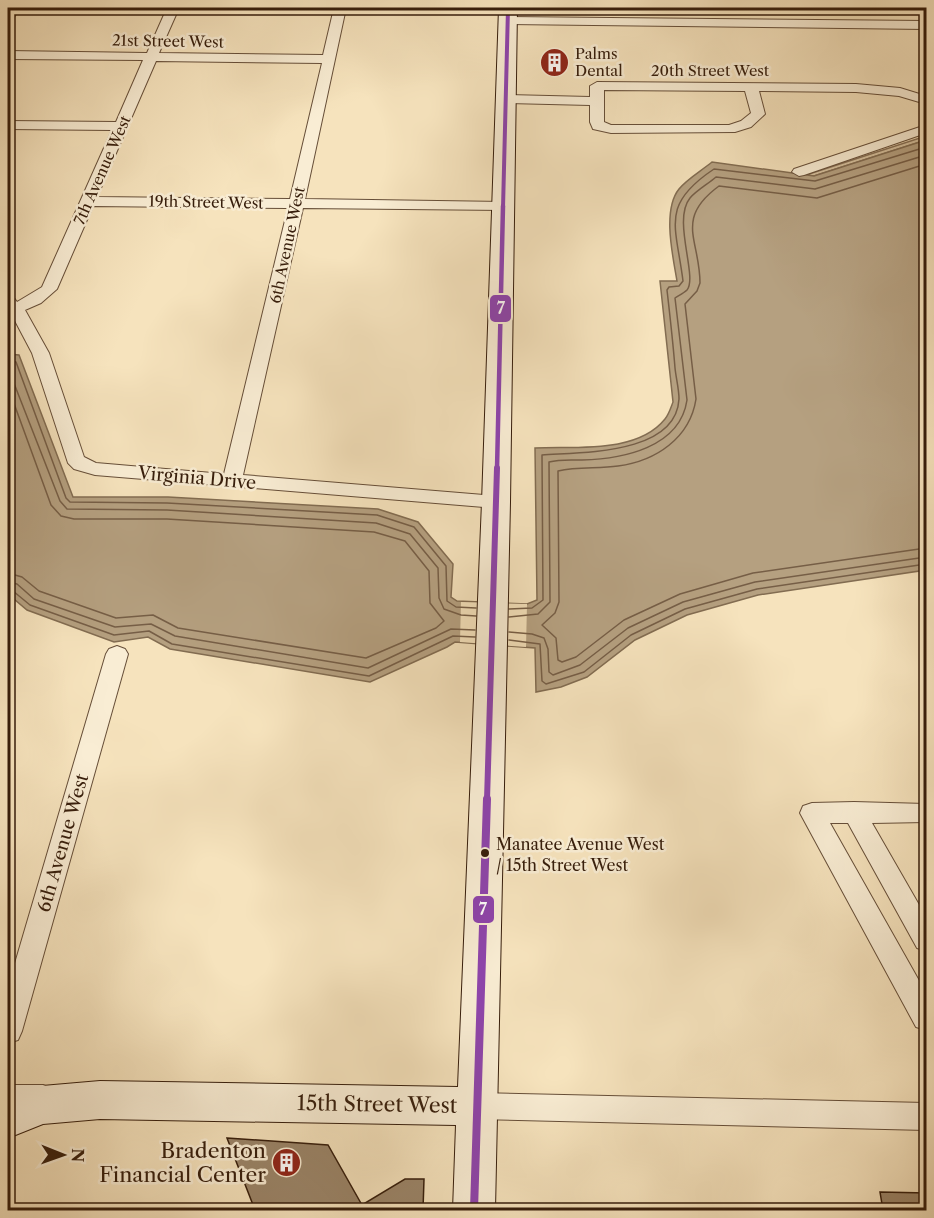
<svg xmlns="http://www.w3.org/2000/svg" width="934" height="1218" viewBox="0 0 934 1218" font-family="'Libre Caslon Text',serif">
<style>
.green{fill:#d5c19f;stroke:#866f55;stroke-width:1.5}
.water{fill:#b5a080;stroke:#826c51;stroke-width:1.5}
.pier{fill:#f6e3bd}
.lines{fill:none;stroke-linecap:round;stroke-linejoin:round}
.shore{stroke:#765e46;stroke-width:1.5}
.building{fill:#9a8468;stroke:#361d0b;stroke-width:1.5}
.minor-casing{stroke:#664e38;stroke-width:2}
.secondary-casing{stroke:#361d0b;stroke-width:2}
.minor{fill:#f9edd4;fill-rule:evenodd}
.secondary{fill:#f9edd4;fill-rule:evenodd}
.bus-1-far3-casing{stroke:#f9edd4;stroke-width:7}
.bus-1-far2-casing{stroke:#f9edd4;stroke-width:8}
.bus-1-far1-casing{stroke:#f9edd4;stroke-width:10}
.bus-1-casing{stroke:#f9edd4;stroke-width:12}
.bus-1-far3{stroke:#8e44ad;stroke-width:4}
.bus-1-far2{stroke:#8e44ad;stroke-width:4.5}
.bus-1-far1{stroke:#8e44ad;stroke-width:6}
.bus-1{stroke:#8e44ad;stroke-width:8}
.bus-dot{fill:#361d0b;stroke:#f9edd4;stroke-width:2}
.labels{text-anchor:middle;dominant-baseline:central;stroke-width:5;stroke-linejoin:round;paint-order:stroke}
.far-street-label{font-size:15px;fill:#361d0b;stroke:#f9edd4}
.far-poi-label{font-size:15px;fill:#361d0b;stroke:#f9edd4;text-anchor:start}
.bus-label{font-size:16px;fill:#361d0b;stroke:#f9edd4;text-anchor:start}
.street-label{font-size:18px;fill:#361d0b;stroke:#f9edd4}
.near-street-label{font-size:21px;fill:#361d0b;stroke:#f9edd4}
.near-poi-label{font-size:21px;fill:#361d0b;stroke:#f9edd4;text-anchor:end}
.line-badge{stroke:#f9edd4;stroke-width:2}
.badge-label{font-size:16px;text-anchor:middle;font-weight:bold;fill:#fff}
</style>
<rect width="100%" height="100%" fill="#f6e3bd"/>
<filter id="stains"><feTurbulence type="fractalNoise" baseFrequency=".00333" numOctaves="4"/><feColorMatrix values="0 0 0 0 .2 0 0 0 0 .09 0 0 0 0 .02 0 0 0 .5 -.17"/></filter>
<radialGradient id="worn" r=".72"><stop offset=".6" stop-color="#630" stop-opacity="0"/><stop offset="1" stop-color="#630" stop-opacity=".3"/></radialGradient>
<path class="green" d="M 926,136 L 926,140 L 814,176 L 806,175 Z"/>
<path class="water" d="M 926,140 L 926,570 L 758,595 L 687,615 L 635,640 L 587,677 L 561,687 L 536,692 L 535,648 L 455,642 L 447,647 L 370,682 L 170,649 L 148,637 L 114,642 L 27,610 L 8,594 L 8,354 L 19,355 L 73,497 L 168,497 L 378,509 L 418,522 L 453,564 L 451,597 L 457,601 L 527,604 L 537,600 L 535,448 C 575,446 637,454 665,419 C 669,414 671,407 673,402 L 660,281 L 677,281 C 673,257 662,210 679,189 C 687,179 701,171 712,162 L 814,176 Z"/>
<path class="pier" d="M 461,602 L 527,604 L 526,647 L 460,642 Z"/>
<g class="lines">
<path class="shore" d="M 926,164 L 817,198 L 719,186 C 674,219 700,240 700,283 L 697,291 L 685,304 L 696,399 C 690,438 656,461 618,466 C 598,469 578,466 558,471 L 559,602 L 555,613 L 542,625 L 556,638 L 558,660 L 562,662 L 576,657 L 624,620 L 680,594 L 753,573 L 926,548
M 8,360 L 16,362 L 66,498 L 70,502 L 167,503 L 377,515 L 414,527 L 446,566 L 447,601 L 456,607 L 476,608
M 8,368 L 60,501 L 67,509 L 167,510 L 376,523 L 410,534 L 438,568 L 439,598 L 444,609 L 461,615 L 476,616
M 8,387 L 51,505 L 61,516 L 74,519 L 167,519 L 374,532 L 405,541 L 429,571 L 430,603 L 444,621 L 436,628 L 366,658 L 178,628 L 153,615 L 116,618 L 39,591 L 22,577 L 8,573
M 8,582 L 17,584 L 34,599 L 115,627 L 151,624 L 175,636 L 368,668 L 451,629 L 475,630
M 8,590 L 13,591 L 30,605 L 114,635 L 149,631 L 172,644 L 369,676 L 453,636 L 475,637
M 509,609 L 532,608 L 543,600 L 542,455 C 581,452 676,455 679,399 C 679,389 676,378 675,368 C 673,342 670,316 667,290 L 669,287 L 679,286 L 683,281 C 676,225 660,205 714,169 L 815,181 L 926,147
M 509,617 L 538,614 L 550,602 L 549,462 C 560,459 571,460 582,460 C 622,459 680,448 687,400 L 675,298 C 678,296 684,293 687,290 C 698,277 672,220 690,198 C 697,190 708,184 716,177 L 815,189 L 926,155
M 509,632 L 532,634 L 544,638 L 548,649 L 549,672 L 553,675 L 580,665 L 628,628 L 683,602 L 755,582 L 926,557
M 509,640 L 540,644 L 542,681 L 546,684 L 584,672 L 631,635 L 685,609 L 757,589 L 926,564"/>
</g>
<path class="building" d="M 227,1138 L 328,1145 L 362,1205 L 405,1179 L 424,1179 L 423,1210 L 255,1210 Z
M 880,1192 L 927,1193 L 927,1210 L 883,1210 Z"/>
<g class="lines">
<defs>
<path id="minor" d="M 8,8 L 20,8 L 12,20 L 8,21 Z
M 167,8 L 179,8 L 159,53 L 323,55 L 334,8 L 346,8 L 305,199 L 504,202 L 511,206 L 504,210 L 303,208 L 243,475 L 496,496 L 503,498 L 506,502 L 503,506 L 496,508 L 95,475 L 74,469 L 68,463 L 32,353 L 13,317 L 8,317 L 8,296 L 14,298 L 17,302 L 42,287 L 112,130 L 8,129 L 8,121 L 116,122 L 143,60 L 8,59 L 8,51 L 147,53 ZM 156,61 L 322,63 L 290,199 L 97,197 ZM 93,206 L 288,208 L 224,474 L 96,463 L 84,457 L 49,353 L 25,310 L 41,303 L 57,289 Z
M 508,17 L 926,21 L 926,29 L 504,24 L 502,21 Z
M 597,82 L 856,84 L 900,88 L 926,96 L 926,104 L 899,96 L 856,92 L 759,91 L 765,114 L 751,127 L 735,132 L 611,133 L 593,129 L 590,122 L 590,105 L 506,103 L 499,99 L 506,95 L 590,97 L 590,86 ZM 604,90 L 745,91 L 751,113 L 741,121 L 729,125 L 611,125 L 604,122 Z
M 926,125 L 926,133 L 804,175 L 799,176 L 792,172 L 794,169 Z
M 117,646 L 125,649 L 128,654 L 22,1031 L 18,1040 L 8,1043 L 8,987 L 106,654 L 109,649 Z
M 854,802 L 926,804 L 926,822 L 872,823 L 926,917 L 926,951 L 917,948 L 848,823 L 830,823 L 926,993 L 926,1030 L 916,1027 L 800,813 L 803,806 L 812,803 Z
M 8,1085 L 43,1085 L 53,1089 L 57,1098 L 53,1107 L 43,1111 L 8,1111 Z
M 477,1093 L 926,1103 L 926,1130 L 477,1119 L 467,1115 L 463,1106 L 467,1097 Z"/>
<path id="secondary" d="M 499,8 L 517,8 L 510,502 L 495,1210 L 453,1210 L 456,1125 L 100,1119 L 43,1124 L 8,1138 L 8,1100 L 42,1086 L 100,1081 L 458,1087 L 482,502 Z"/>
</defs>
<use href="#minor" class="minor-casing"/>
<use href="#secondary" class="secondary-casing"/>
<use href="#minor" class="minor"/>
<use href="#secondary" class="secondary"/>
<defs>
<path id="bus-1-far3" d="M 503,208 L 508,8"/>
<path id="bus-1-far2" d="M 497,469 L 503,206"/>
<path id="bus-1-far1" d="M 487,800 L 497,468"/>
<path id="bus-1" d="M 474,1210 L 487,799"/>
</defs>
<use href="#bus-1-far3" class="bus-1-far3-casing"/>
<use href="#bus-1-far2" class="bus-1-far2-casing"/>
<use href="#bus-1-far1" class="bus-1-far1-casing"/>
<use href="#bus-1" class="bus-1-casing"/>
<use href="#bus-1-far3" class="bus-1-far3"/>
<use href="#bus-1-far2" class="bus-1-far2"/>
<use href="#bus-1-far1" class="bus-1-far1"/>
<use href="#bus-1" class="bus-1"/>
</g>
<defs>
<symbol id="building-disc" viewBox="-11 -11 22 22"><circle r="9.5" fill="#8f2418" stroke="#f9edd4"/><path d="M-4-6H4V6H1V3H-1V6H-4ZM-2.5-4.3h1.7v1.8h-1.7ZM.8-4.3h1.7v1.8H.8ZM-2.5-1h1.7V.8h-1.7ZM.8-1h1.7V.8H.8Z" fill="#fff"/></symbol>
</defs>
<g fill-rule="evenodd">
<use href="#building-disc" x="538" y="46" width="33" height="33"/>
<use href="#building-disc" x="270" y="1146" width="33" height="33"/>
</g>
<circle class="bus-dot" cx="485" cy="853" r="5"/>
<g class="labels">
<g class="far-street-label">
<text transform="translate(168 41) rotate(1)">21st Street West</text>
<text x="710" y="70">20th Street West</text>
<text transform="translate(102 170) rotate(-66)">7th Avenue West</text>
<text transform="translate(206 202) rotate(1)">19th Street West</text>
<text transform="translate(287 245) rotate(-78)">6th Avenue West</text>
</g>
<g class="far-poi-label">
<text x="575" y="53">Palms<tspan x="575" dy="17">Dental</tspan></text>
</g>
<g class="bus-label">
<text x="496" y="844">Manatee Avenue West<tspan x="496" dy="21">/ 15th Street West</tspan></text>
</g>
<g class="street-label">
<text transform="translate(197 478) rotate(5)">Virginia Drive</text>
<text transform="translate(63 843) rotate(-74)">6th Avenue West</text>
</g>
<g class="near-street-label">
<text transform="translate(377 1104) rotate(1)">15th Street West</text>
</g>
<g class="near-poi-label">
<text x="266" y="1150">Bradenton<tspan x="266" dy="24">Financial Center</tspan></text>
</g>
</g>
<g class="line-badge">
<rect x="489" y="294" width="23" height="29" rx="6" fill="#8e44ad"/>
<rect x="472" y="895" width="23" height="29" rx="6" fill="#8e44ad"/>
</g>
<g class="badge-label">
<text x="501" y="314">7</text>
<text x="483" y="915">7</text>
</g>
<rect width="934" height="1218" fill="none" stroke="#f6e3bd" stroke-width="30"/>
<rect x="9" y="9" width="916" height="1200" fill="none" stroke="#361d0b" stroke-width="3"/>
<rect x="15" y="15" width="904" height="1188" fill="none" stroke="#361d0b" stroke-width="1.5"/>
<g transform="translate(63 1155) rotate(91)" stroke="#f9edd4" stroke-width="4.5" paint-order="stroke">
<path d="M0-4.5L10 22L0 15L-10 22Z" fill="#361d0b"/>
<text y="-9" font-size="16" font-weight="bold" text-anchor="middle" fill="#361d0b">N</text>
</g>
<rect width="100%" height="100%" filter="url(#stains)"/>
<rect width="100%" height="100%" fill="url(#worn)"/>
</svg>
